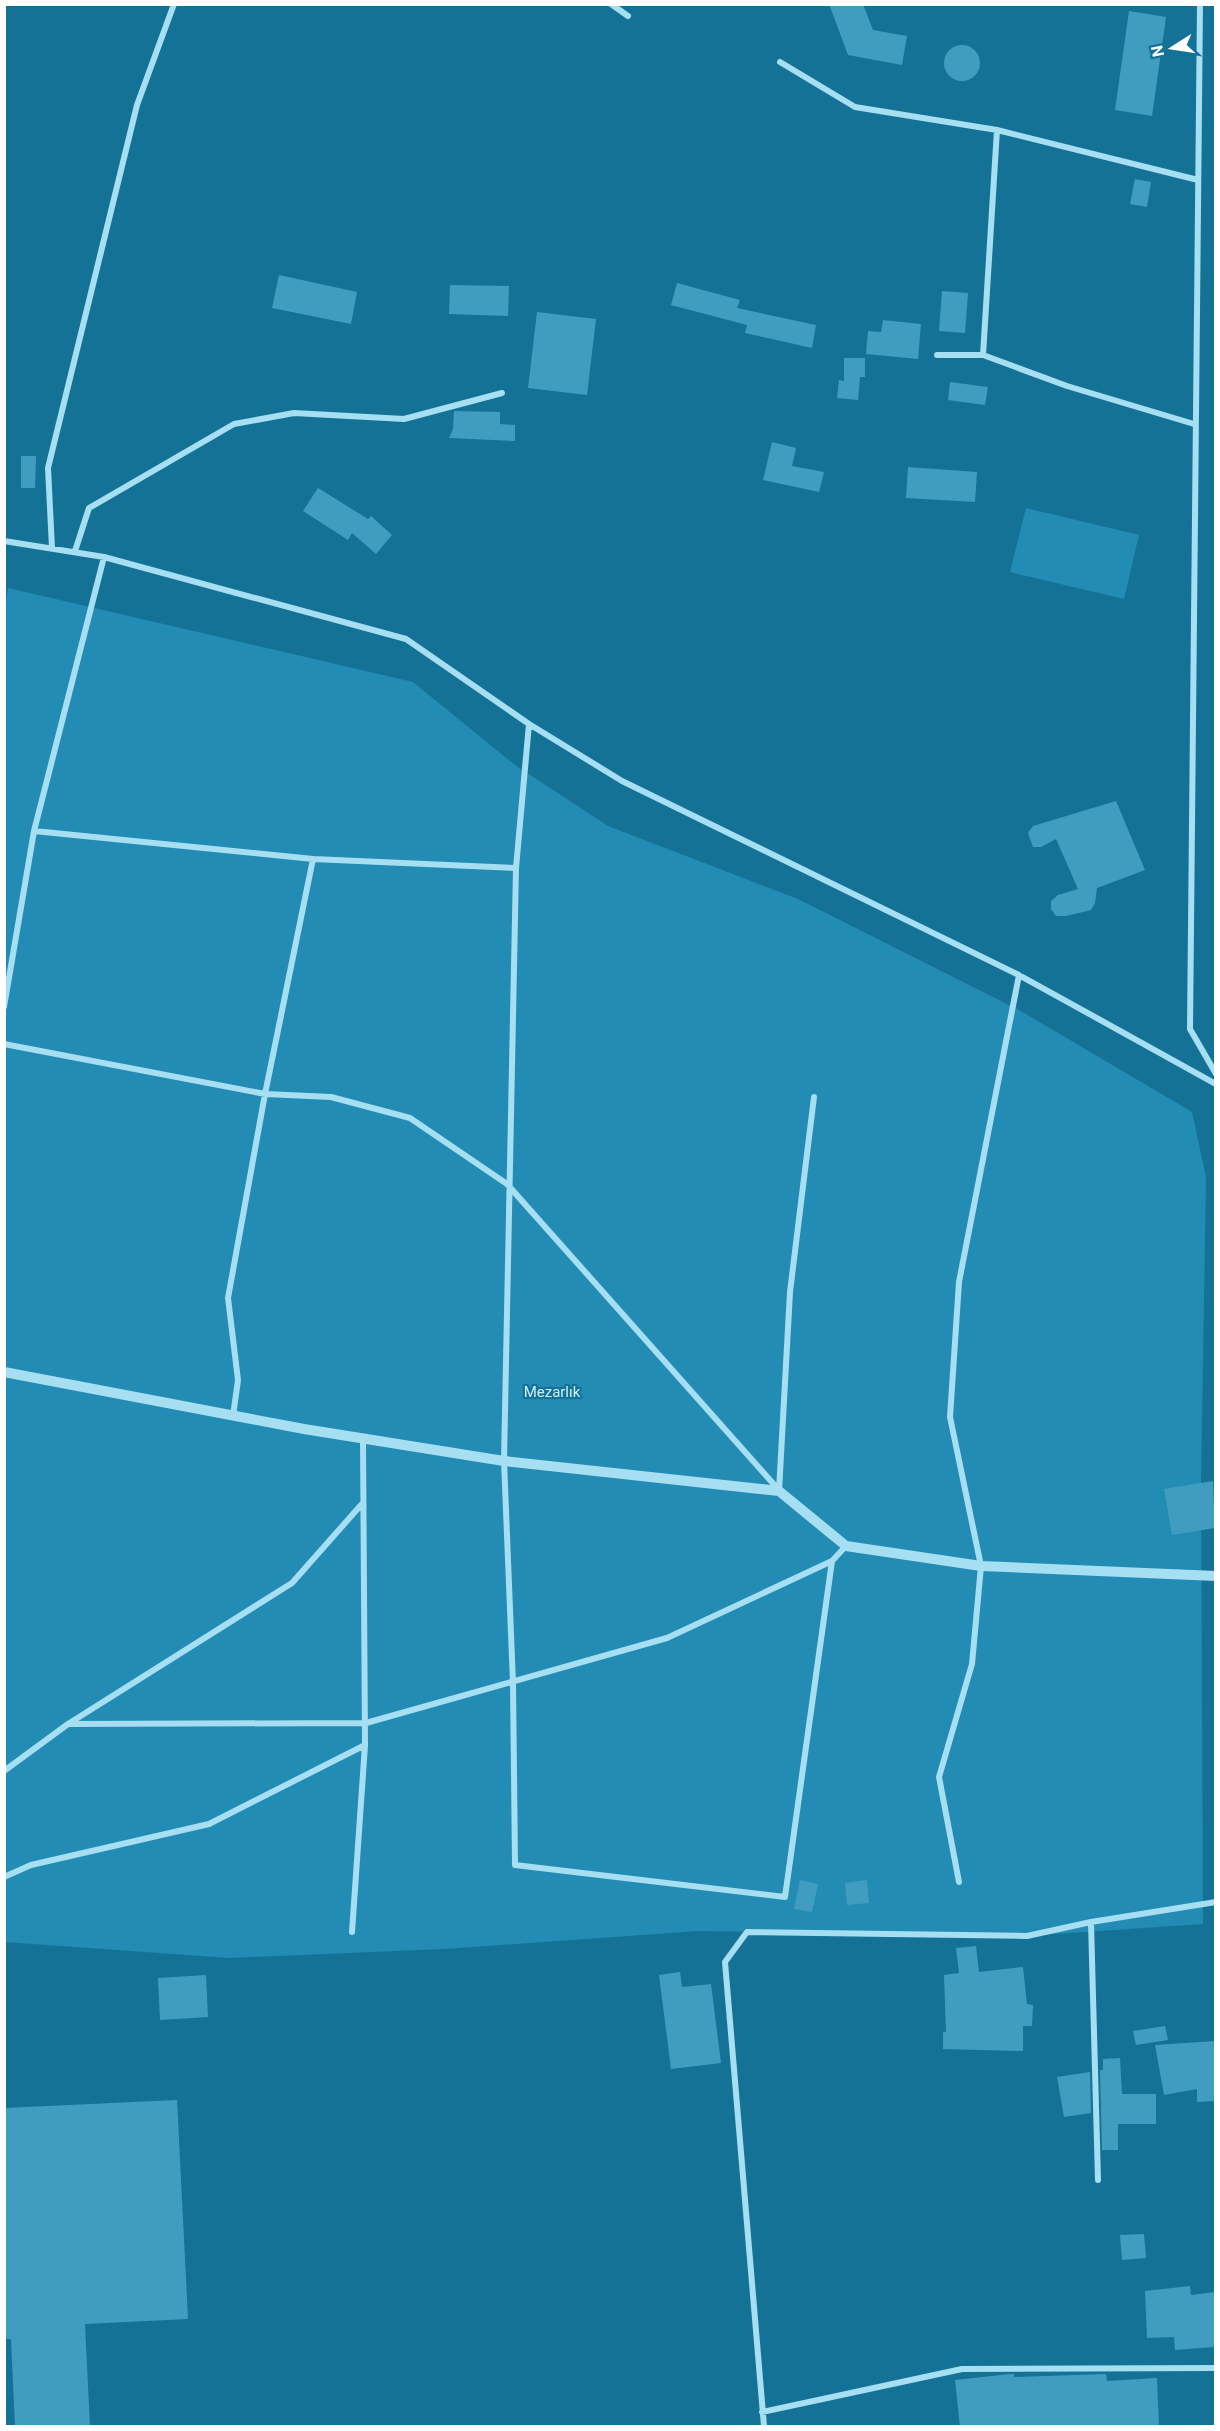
<svg xmlns="http://www.w3.org/2000/svg" width="1220" height="2431" viewBox="0 0 1220 2431" font-family="Roboto,sans-serif">
<style>
.green{fill:#238cb4}
.building{fill:#419dc0}
.lines{fill:none;stroke-linecap:round;stroke-linejoin:round}
.minor{stroke:#a6def2;stroke-width:6}
.tertiary{stroke:#a6def2;stroke-width:10}
.labels{text-anchor:middle;dominant-baseline:central;stroke-width:4.5;stroke-linejoin:round;paint-order:stroke}
.park-label{font-size:15px;fill:#cef0fd;stroke:#147297}
</style>
<rect width="100%" height="100%" fill="#147297"/>
<path class="green" d="M 1026,508 L 1139,535 L 1124,599 L 1010,572 Z
M 8,588 L 413,682 L 515,765 L 608,826 L 798,899 L 1019,1010 L 1192,1112 L 1206,1177 L 1201,1482 L 1203,1924 L 1027,1936 L 699,1931 L 444,1949 L 229,1958 L 5,1942 L 4,614 Z"/>
<path class="building" d="M 829,4 L 863,4 L 873,30 L 907,36 L 902,65 L 848,55 Z
M 1129,11 L 1166,17 L 1152,116 L 1115,110 Z
M944 63a18 18 0 1 1 36 0a18 18 0 1 1-36 0Z
M 1135,179 L 1151,182 L 1147,207 L 1130,204 Z
M 279,275 L 357,292 L 351,324 L 272,308 Z
M 677,283 L 740,300 L 737,308 L 816,325 L 812,348 L 745,333 L 747,325 L 671,305 Z
M 450,285 L 509,286 L 508,316 L 449,314 Z
M 942,291 L 968,293 L 965,333 L 939,331 Z
M 537,312 L 596,319 L 587,395 L 528,388 Z
M 883,320 L 921,324 L 918,359 L 866,354 L 868,331 L 881,332 Z
M 844,358 L 865,358 L 865,377 L 860,377 L 858,400 L 837,398 L 839,380 L 844,381 Z
M 950,382 L 988,387 L 985,405 L 948,400 Z
M 454,411 L 500,412 L 500,424 L 515,425 L 515,441 L 449,438 L 453,429 Z
M 772,442 L 796,448 L 792,466 L 824,472 L 819,492 L 763,480 Z
M 21,456 L 36,456 L 35,488 L 21,488 Z
M 908,467 L 977,472 L 975,502 L 906,498 Z
M 318,488 L 368,519 L 371,516 L 392,535 L 376,554 L 352,533 L 348,540 L 303,511 Z
M 1116,801 L 1145,870 L 1097,888 L 1095,903 L 1091,910 L 1066,916 L 1056,916 L 1051,909 L 1051,901 L 1058,895 L 1078,889 L 1056,839 L 1041,847 L 1033,847 L 1028,833 L 1033,826 Z
M 1213,1481 L 1215,1528 L 1172,1535 L 1164,1489 Z
M 800,1880 L 818,1884 L 812,1912 L 794,1909 Z
M 867,1880 L 869,1903 L 847,1905 L 845,1883 Z
M 976,1946 L 979,1972 L 1023,1967 L 1027,2004 L 1033,2005 L 1032,2026 L 1023,2026 L 1023,2051 L 943,2049 L 943,2032 L 946,2032 L 944,1975 L 959,1973 L 956,1948 Z
M 680,1972 L 682,1987 L 711,1984 L 721,2063 L 671,2069 L 659,1975 Z
M 206,1975 L 208,2017 L 160,2020 L 158,1978 Z
M 1165,2026 L 1168,2040 L 1136,2045 L 1133,2031 Z
M 1215,2041 L 1215,2101 L 1197,2102 L 1197,2089 L 1164,2095 L 1155,2045 Z
M 1120,2058 L 1122,2094 L 1156,2094 L 1156,2124 L 1118,2124 L 1118,2150 L 1102,2150 L 1100,2070 L 1103,2070 L 1103,2059 Z
M 1090,2072 L 1091,2113 L 1064,2117 L 1057,2077 Z
M 177,2100 L 188,2319 L 85,2324 L 90,2427 L 15,2427 L 11,2339 L 4,2339 L 4,2108 Z
M 1144,2234 L 1146,2258 L 1122,2260 L 1120,2235 Z
M 1190,2286 L 1191,2295 L 1215,2292 L 1215,2347 L 1175,2350 L 1174,2337 L 1147,2338 L 1145,2291 Z
M 1010,2374 L 1014,2374 L 1014,2377 L 1106,2374 L 1107,2381 L 1157,2378 L 1159,2427 L 960,2427 L 955,2380 Z"/>
<g class="lines">
<path class="minor" d="M 611,4 L 628,16
M 1200,4 L 1190,1029 L 1216,1074
M 780,62 L 855,107 L 997,130 L 1198,180
M 997,130 L 983,355 L 1067,386 L 1194,424
M 937,355 L 983,355
M 4,541 L 104,557 L 406,639 L 529,724 L 622,781 L 1019,975 L 1216,1084
M 52,548 L 48,468 L 137,105 L 174,4
M 75,551 L 89,508 L 234,424 L 294,413 L 404,419 L 502,393
M 529,724 L 516,868 L 504,1461 L 513,1683 L 515,1865 L 785,1897 L 832,1561 L 846,1546
M 34,831 L 313,859 L 516,868
M 4,1007 L 34,831 L 104,557
M 4,1044 L 265,1094 L 331,1097 L 410,1118 L 507,1184 L 778,1489
M 233,1416 L 238,1380 L 228,1298 L 265,1094 L 313,859
M 779,1491 L 790,1292 L 814,1097
M 68,1724 L 366,1723 L 667,1638 L 832,1561
M 4,1771 L 68,1724 L 292,1583 L 361,1505
M 4,1877 L 31,1865 L 209,1824 L 365,1745
M 959,1882 L 939,1777 L 972,1664 L 981,1566 L 950,1417 L 959,1282 L 1019,975
M 1091,1922 L 1098,2180
M 352,1932 L 365,1745 L 363,1438
M 762,2412 L 962,2369 L 1216,2368
M 764,2426 L 725,1962 L 747,1932 L 1027,1936 L 1091,1922 L 1216,1902"/>
<path class="tertiary" d="M 4,1372 L 304,1429 L 504,1461 L 779,1491 L 846,1546 L 981,1566 L 1216,1576"/>
</g>
<g class="labels">
<g class="park-label">
<text x="552" y="1392">Mezarlık</text>
</g>
</g>
<rect width="1220" height="2431" fill="none" stroke="#ffffff" stroke-width="12"/>
<g transform="translate(1172 48) rotate(258)" stroke="#147297" stroke-width="4.5" paint-order="stroke">
<path d="M0-4.5L10 22L0 15L-10 22Z" fill="#ffffff"/>
<text y="-9" font-size="16" font-weight="bold" text-anchor="middle" fill="#ffffff">N</text>
</g>
</svg>
